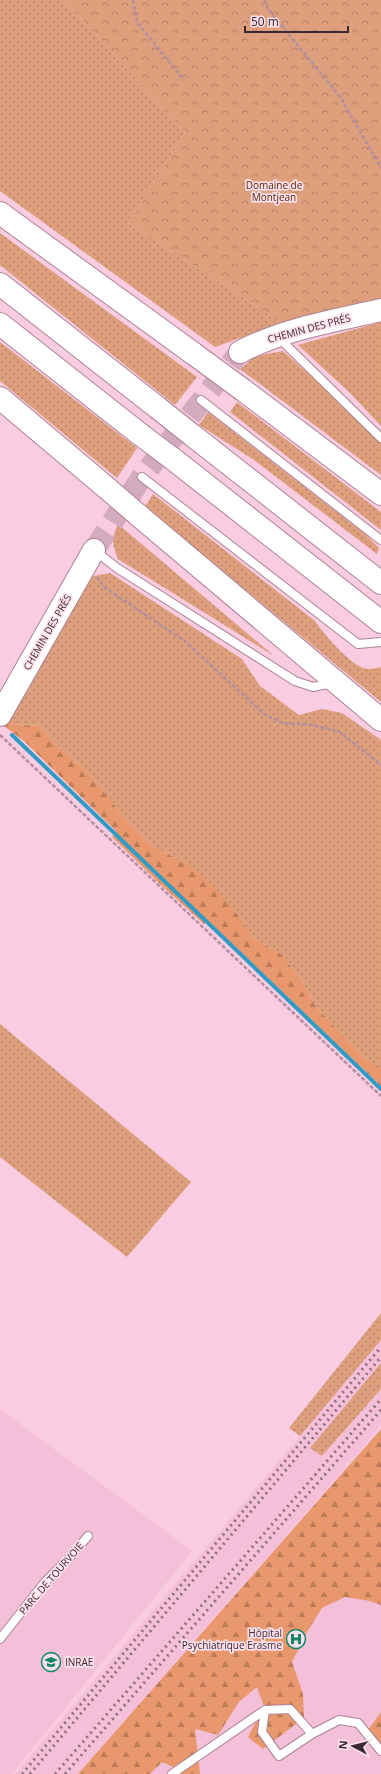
<svg xmlns="http://www.w3.org/2000/svg" width="381" height="1774" viewBox="0 0 381 1774" font-family="'Open Sans',sans-serif">
<style>
.built{fill:#f4bfd8}
.grass{fill:url(#grass-dots)}
.forest{fill:url(#forest-firs)}
.park{fill:url(#park-crowns)}
.lines{fill:none;stroke-linecap:round;stroke-linejoin:round}
.stream{stroke:#309cc6;stroke-width:4}
.secondary-tunnel{stroke:#d4abbe;stroke-width:22;stroke-dasharray:22 11;stroke-linecap:butt}
.lane-casing{stroke:#ac8296;stroke-width:10}
.secondary-casing{stroke:#ac8296;stroke-width:24}
.highway-casing{stroke:#ac8296;stroke-width:24}
.path{stroke:#b28f9f;stroke-width:2.5;stroke-dasharray:4 2;stroke-linecap:butt}
.lane{stroke:#fff;stroke-width:8}
.secondary{stroke:#fff;stroke-width:22}
.highway{stroke:#fff;stroke-width:22}
.rail{stroke:#8c6f7c;stroke-width:3;stroke-dasharray:2 4;stroke-linecap:butt}
.highway-bridge-casing{stroke:#ac8296;stroke-width:24;stroke-linecap:butt}
.highway-bridge{stroke:#fff;stroke-width:22}
.labels{text-anchor:middle;dominant-baseline:central;stroke-width:3.5;stroke-linejoin:round;paint-order:stroke}
.park-label{font-size:10px;fill:#582603;stroke:#fce0ec}
.street-label{font-size:10px;fill:#3a2931;stroke:#fce0ec}
.poi-label{font-size:10px;fill:#3a2931;stroke:#fce0ec;text-anchor:end}
</style>
<defs>
<pattern id="grass-dots" width="8" height="8" patternUnits="userSpaceOnUse"><rect width="8" height="8" fill="#de9f7d"/><path d="M2 2h.1M6 6h.1" fill="none" stroke="#b58267" stroke-width="1.8" stroke-linecap="round"/></pattern>
<pattern id="forest-firs" width="22" height="20" patternUnits="userSpaceOnUse"><rect width="22" height="20" fill="#e8986c"/><path d="M5 1l3.5 6h-7zM16 11l3.5 6h-7z" fill="#bd7c59"/></pattern>
<pattern id="park-crowns" width="20" height="18" patternUnits="userSpaceOnUse"><rect width="20" height="18" fill="#de9f7d"/><path d="M2 6a3 3 0 1 1 6 0M12 15a3 3 0 1 1 6 0" fill="none" stroke="#b58267"/></pattern>
</defs>
<rect width="100%" height="100%" fill="#facce1"/>
<path class="built" d="M 381,1340 L 381,1425 L 361,1450 L 78,1774 L 15,1774 Z
M 0,1409 L 192,1551 L 12,1774 L 0,1774 Z
M 381,1505 L 381,1774 L 93,1774 Z"/>
<path class="grass" d="M 0,0 L 64,0 L 185,133 L 128,223 L 282,323 L 215,347 L 0,191 Z
M 0,233 L 197,377 L 175,405 L 0,265 Z
M 381,322 L 381,426 L 350,393 L 298,345 Z
M 0,342 L 137,448 L 117,478 L 0,381 Z
M 283,351 L 342,404 L 381,443 L 381,475 L 240,369 L 256,356 Z
M 237,402 L 381,512 L 381,530 L 230,412 Z
M 208,412 L 365,534 L 379,548 L 377,554 L 254,460 L 199,425 Z
M 153,494 L 315,621 C 324,634 352,668 368,669 C 372,669 377,668 381,667 L 381,702 L 145,507 Z
M 118,524 L 274,656 L 118,559 C 112,543 111,540 118,524 Z
M 110,573 L 242,659 L 260,686 L 299,715 L 322,709 L 342,713 L 381,740 L 381,1069 L 364,1057 L 316,1007 L 302,981 L 281,954 L 252,937 L 238,915 L 184,862 L 152,846 L 130,824 L 86,770 L 58,747 L 39,725 C 27,726 17,726 6,721 L 88,577 Z
M 0,1024 L 191,1182 L 127,1257 L 0,1157 Z
M 381,1313 L 381,1340 L 300,1436 L 289,1428 Z
M 381,1363 L 381,1389 L 322,1456 L 310,1448 Z"/>
<path class="forest" d="M 6,721 C 17,726 27,726 39,725 L 58,747 L 86,770 L 130,824 L 152,846 L 184,862 L 208,880 L 238,915 L 252,937 L 281,954 L 302,981 L 316,1007 L 364,1057 L 381,1069 L 381,1086 L 208,921 L 204,924 L 160,884 L 112,837 L 116,831 L 24,741 L 4,726 Z
M 381,1429 L 381,1605 L 370,1601 L 345,1597 L 322,1608 L 307,1632 L 292,1662 L 303,1694 L 304,1718 L 263,1749 L 248,1737 L 264,1706 L 257,1687 L 239,1702 L 218,1735 L 195,1729 L 200,1774 L 181,1774 L 173,1767 L 162,1762 L 150,1774 L 78,1774 Z
M 381,1712 L 381,1748 L 378,1740 L 368,1730 Z"/>
<path class="park" d="M 64,0 L 381,0 L 381,301 L 282,323 L 128,223 L 185,133 Z"/>
<g class="lines">
<path class="stream" d="M 12,735 L 381,1089"/>
<path class="secondary-tunnel" d="M 94,550 L 142,477 L 240,352"/>
<defs>
<path id="lane" d="M 279,338 L 381,438
M 201,400 L 381,540
M 142,477 L 358,644 L 381,642
M 94,550 L 117,568 L 295,681 L 313,687 L 332,683
M 0,1639 L 45,1582 L 71,1556 L 88,1536
M 265,1710 L 262,1732 L 279,1756 L 312,1734
M 172,1774 L 265,1710 L 290,1709 L 312,1734 L 339,1720 L 358,1723 L 381,1751"/>
<path id="secondary" d="M 240,352 C 283,329 334,321 381,310
M 0,715 L 94,550"/>
<path id="highway" d="M 0,213 L 194,354
M 0,284 L 158,408
M 0,324 L 141,435
M 243,390 L 381,494
M 0,398 L 108,489
M 192,435 L 381,583
M 173,459 L 381,622
M 137,514 L 381,720"/>
</defs>
<use href="#lane" class="lane-casing"/>
<use href="#secondary" class="secondary-casing"/>
<use href="#highway" class="highway-casing"/>
<path class="path" d="M 133,0 L 137,22 L 184,80
M 264,0 L 268,9 L 341,98 L 381,168
M 97,577 L 104,587 L 186,642 L 264,714 L 282,723 L 313,725 L 340,732 L 381,765
M 0,735 L 381,1096"/>
<use href="#lane" class="lane"/>
<use href="#secondary" class="secondary"/>
<use href="#highway" class="highway"/>
<path class="rail" d="M 22,1774 L 381,1347
M 30,1774 L 381,1357
M 55,1774 L 381,1399
M 65,1774 L 381,1410"/>
<defs>
<path id="highway-bridge" d="M 194,354 L 243,390
M 158,408 L 192,435
M 141,435 L 173,459
M 108,489 L 137,514"/>
</defs>
<use href="#highway-bridge" class="highway-bridge-casing"/>
<use href="#highway-bridge" class="highway-bridge"/>
</g>
<defs>
<symbol id="hospital-ring" viewBox="-11 -11 22 22"><circle r="9.5" fill="#fce0ec" stroke="#108768" stroke-width="1.5"/><path d="M-5-5h3v3.5h4V-5h3V5h-3V1.5h-4V5h-3Z" fill="#108768"/></symbol>
<symbol id="university-ring" viewBox="-11 -11 22 22"><circle r="9.5" fill="#fce0ec" stroke="#108768" stroke-width="1.5"/><path d="M0-5L7-2L0 1L-7-2ZM-4 1L0 2.5L4 1V4Q0 6-4 4Z" fill="#108768"/></symbol>
</defs>
<g fill-rule="evenodd">
<use href="#hospital-ring" x="285" y="1628" width="22" height="22"/>
<use href="#university-ring" x="40" y="1651" width="22" height="22"/>
</g>
<g class="labels">
<g class="park-label">
<text x="274" y="185">Domaine de<tspan x="274" dy="12">Montjean</tspan></text>
</g>
<g class="street-label">
<text transform="translate(309 328) rotate(-15)">CHEMIN DES PRÉS</text>
<text transform="translate(47 632) rotate(-60)">CHEMIN DES PRÉS</text>
<text transform="translate(51 1578) rotate(-49)">PARC DE TOURVOIE</text>
</g>
<g class="poi-label">
<text x="282" y="1633">Hôpital<tspan x="282" dy="12">Psychiatrique Erasme</tspan></text>
<text x="65" y="1662" text-anchor="start">INRAE</text>
</g>
</g>
<g transform="translate(353 1746) rotate(277)" stroke="#fce0ec" stroke-width="3" paint-order="stroke">
<path d="M0-3L7 15L0 10L-7 15Z" fill="#3a2931"/>
<text y="-6" font-size="11" font-weight="bold" text-anchor="middle" fill="#3a2931">N</text>
</g>
<path d="M245 26v6h103v-6" fill="none" stroke="#3a2931" stroke-width="2"/>
<text x="251" y="26" font-size="12" fill="#3a2931" stroke="#fce0ec" stroke-width="3" paint-order="stroke">50 m</text>
</svg>
